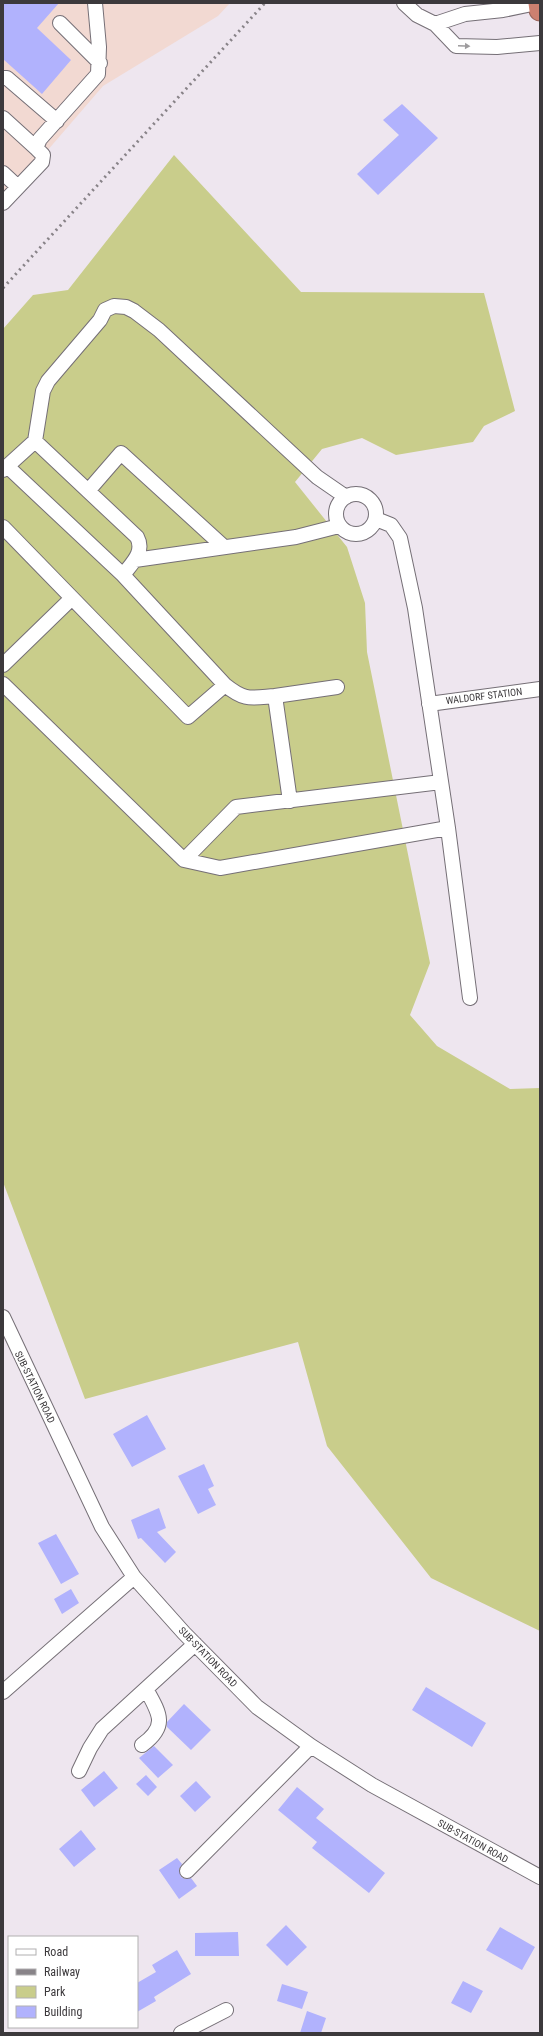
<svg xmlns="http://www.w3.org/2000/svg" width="543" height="2036" viewBox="0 0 543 2036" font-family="'Roboto Condensed',sans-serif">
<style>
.commercial{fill:#f2d9d2}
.green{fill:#c9cd8b}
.building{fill:#b1b2fd}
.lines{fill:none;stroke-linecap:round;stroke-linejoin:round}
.minor-casing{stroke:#756f76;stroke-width:16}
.highway-casing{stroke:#9a675e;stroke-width:23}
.minor{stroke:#fff;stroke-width:14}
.highway{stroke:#cd8070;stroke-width:21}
.rail{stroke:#888388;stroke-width:3;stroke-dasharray:2 4;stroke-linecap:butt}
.oneway{fill:#9e9c9e}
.labels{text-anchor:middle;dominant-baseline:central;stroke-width:4;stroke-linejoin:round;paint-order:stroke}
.street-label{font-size:10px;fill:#3c393c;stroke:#fff}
</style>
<rect width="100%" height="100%" fill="#eee6ef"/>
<path class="commercial" d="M 3,3 L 230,3 L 218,16 L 103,86 L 3,202 Z"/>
<path class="green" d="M 174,155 L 301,292 L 484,293 L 515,411 L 484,426 L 473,442 L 396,455 L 362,438 L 322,449 L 295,482 L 347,547 L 365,603 L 367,652 L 430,963 L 410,1015 L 437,1046 L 510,1089 L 540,1088 L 540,1631 L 431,1578 L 327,1446 L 298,1342 L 85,1399 L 3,1182 L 3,329 L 33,295 L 68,290 Z"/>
<path class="building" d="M 3,3 L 59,3 L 37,28 L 71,60 L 42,94 L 3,59 Z
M 402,104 L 438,138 L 378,195 L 357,174 L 399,135 L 383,120 Z
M 147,1415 L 166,1449 L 132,1467 L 113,1434 Z
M 204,1464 L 214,1486 L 208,1489 L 216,1505 L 198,1514 L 178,1476 Z
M 159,1508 L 166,1528 L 157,1532 L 176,1552 L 165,1563 L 141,1538 L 138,1539 L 131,1520 Z
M 56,1534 L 79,1574 L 61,1584 L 38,1543 Z
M 71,1589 L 79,1603 L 62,1614 L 54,1599 Z
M 426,1687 L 486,1723 L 472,1747 L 412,1710 Z
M 184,1704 L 211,1730 L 191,1750 L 167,1727 L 167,1722 Z
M 154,1746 L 173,1765 L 158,1778 L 139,1758 Z
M 104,1771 L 118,1788 L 94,1807 L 81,1790 Z
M 146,1775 L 157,1787 L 148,1796 L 136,1784 Z
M 196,1781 L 211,1797 L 195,1812 L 180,1796 Z
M 297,1787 L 324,1809 L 316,1818 L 385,1873 L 369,1893 L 312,1848 L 317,1842 L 278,1810 Z
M 81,1830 L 96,1849 L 74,1867 L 59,1849 Z
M 177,1858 L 182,1864 L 179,1869 L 181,1877 L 185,1879 L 191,1878 L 197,1886 L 179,1899 L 159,1870 Z
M 286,1925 L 307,1947 L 287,1966 L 266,1945 Z
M 500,1927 L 535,1947 L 522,1970 L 486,1950 Z
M 238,1932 L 239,1956 L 195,1956 L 195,1933 Z
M 177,1950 L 191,1974 L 154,1997 L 156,2001 L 137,2012 L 137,1983 L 156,1972 L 152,1965 Z
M 463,1981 L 483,1991 L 471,2013 L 451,2003 Z
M 282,1984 L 308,1992 L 302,2009 L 277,2001 Z
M 307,2011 L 326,2018 L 321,2033 L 300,2033 Z"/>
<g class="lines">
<defs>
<path id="minor" d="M 404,3 L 417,15 L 435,24 L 456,46 L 497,47 L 540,43
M 60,23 L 100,63
M 435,24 L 465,14 L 503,10 L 537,3
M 3,78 L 7,78 L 57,121
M 3,118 L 36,148
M 3,173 L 18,187
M 3,203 L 42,162 L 43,155 L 36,148 L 40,139 L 98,74 L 99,47 L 95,3
M 35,441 L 137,537 C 145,552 132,563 123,575 L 225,685 C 245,701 250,698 275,696 L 290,801
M 7,466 L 123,575
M 3,470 L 35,441 L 43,391 L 48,381 L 100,320 L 105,310 L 114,306 L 126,307 L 134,311 L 159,330 L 317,477 L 346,497
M 88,491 L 121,453 L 224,547
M336 514a20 20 0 1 1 40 0a20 20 0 1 1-40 0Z
M 376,519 L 391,525 L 400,538 L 415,608 L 448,828 L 470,998
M 3,527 L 188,717 L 225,685
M 135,560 L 296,537 L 339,526
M 3,665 L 72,598
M 3,684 L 184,860 L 220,868 L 448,828
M 275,696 L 337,687
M 429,704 L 540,689
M 184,860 L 236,807 L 441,782
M 3,1317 L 102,1527 L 134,1577 L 184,1633 L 257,1707 L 311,1746 L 372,1785 L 540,1877
M 3,1692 L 134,1577
M 142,1745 C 168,1726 160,1714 146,1689
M 79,1771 L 90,1748 L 102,1729 L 195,1644
M 187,1871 L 311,1746
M 181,2033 L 226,2010"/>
<path id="highway" d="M 539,3 L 540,10"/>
</defs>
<use href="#minor" class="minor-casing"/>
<use href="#highway" class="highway-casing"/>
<use href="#minor" class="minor"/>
<use href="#highway" class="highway"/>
<path class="rail" d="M 3,288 L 265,3"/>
</g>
<defs><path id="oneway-solid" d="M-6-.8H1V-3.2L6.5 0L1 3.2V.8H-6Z"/></defs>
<use class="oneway" href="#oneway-solid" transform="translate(464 46) rotate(2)"/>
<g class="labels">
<g class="street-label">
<text transform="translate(484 696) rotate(-7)">WALDORF STATION</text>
<text transform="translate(35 1387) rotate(64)">SUB-STATION ROAD</text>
<text transform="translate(208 1657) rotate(46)">SUB-STATION ROAD</text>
<text transform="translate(473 1841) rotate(29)">SUB-STATION ROAD</text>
</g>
</g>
<rect width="543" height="2036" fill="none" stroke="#3c393c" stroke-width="8"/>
<rect x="8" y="1936" width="130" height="92" fill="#ffffff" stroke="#b1b0b1"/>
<rect x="16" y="1949" width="20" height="6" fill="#ffffff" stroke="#b1b0b1"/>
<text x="44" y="1956" font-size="12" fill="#3c393c">Road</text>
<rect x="16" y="1969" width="20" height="6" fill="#888388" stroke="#b1b0b1"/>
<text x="44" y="1976" font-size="12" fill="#3c393c">Railway</text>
<rect x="16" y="1986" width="20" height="12" fill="#c9cd8b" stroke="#b1b0b1"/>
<text x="44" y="1996" font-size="12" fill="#3c393c">Park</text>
<rect x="16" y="2006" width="20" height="12" fill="#b1b2fd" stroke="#b1b0b1"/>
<text x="44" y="2016" font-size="12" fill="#3c393c">Building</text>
</svg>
